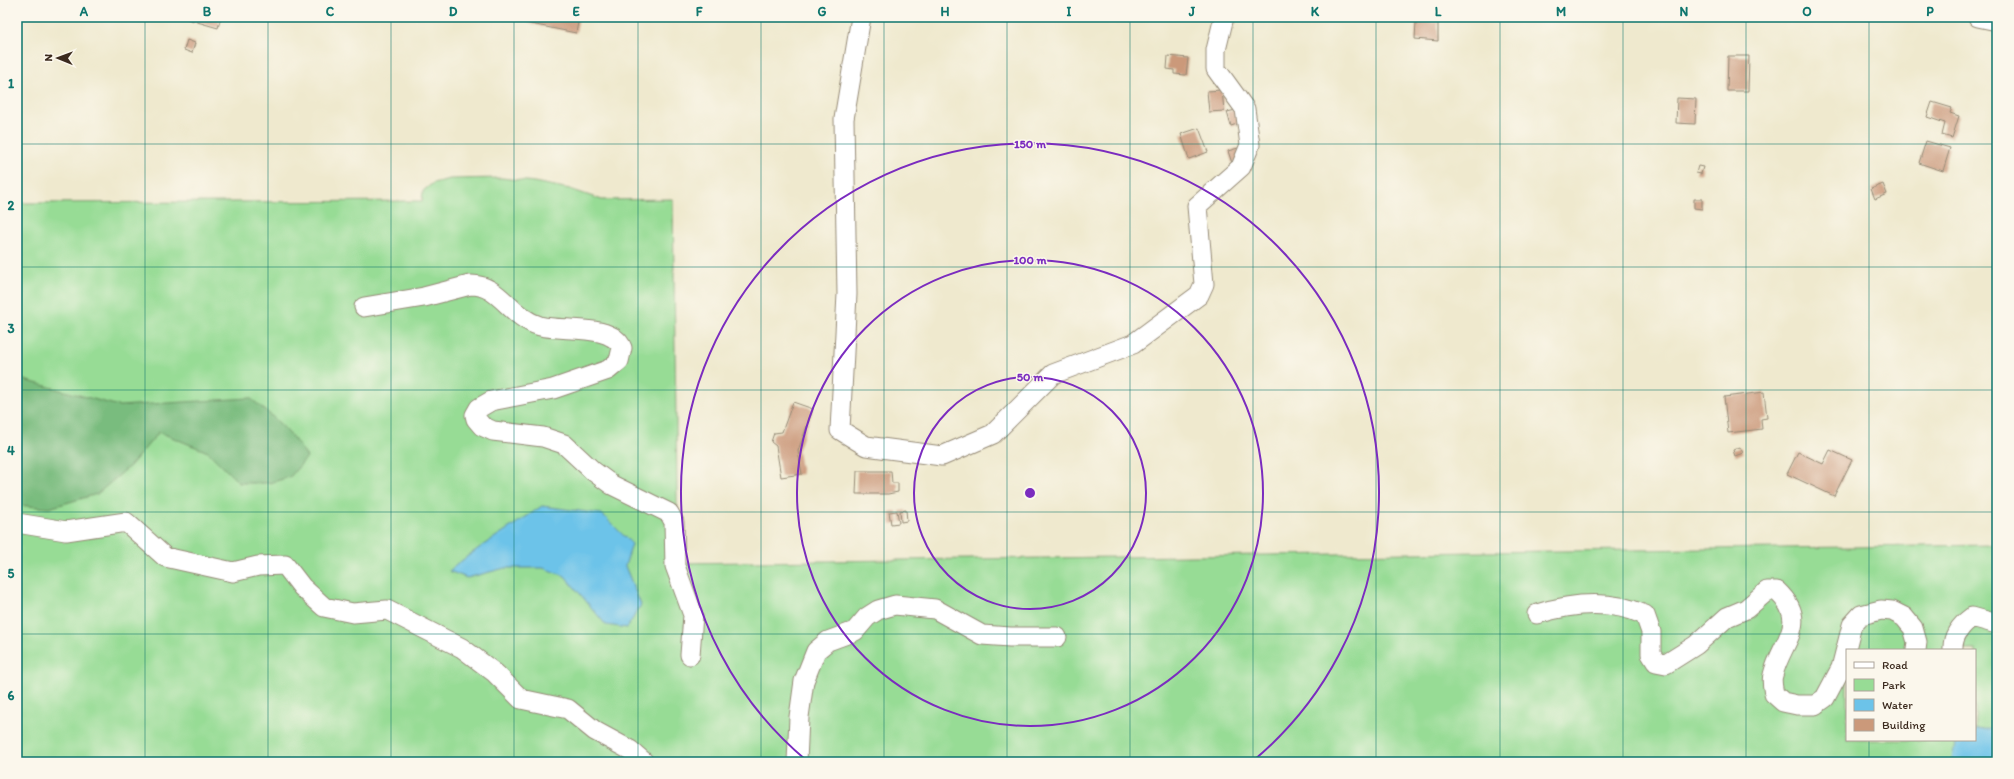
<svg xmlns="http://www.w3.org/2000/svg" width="2014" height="779" viewBox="0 0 2014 779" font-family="Itim,sans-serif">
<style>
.green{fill:#97dc95;stroke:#69835a;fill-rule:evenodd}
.forest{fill:#79bc7e;stroke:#5a734e}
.water{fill:#6cc3e9;stroke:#547684}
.building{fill:#cb997a}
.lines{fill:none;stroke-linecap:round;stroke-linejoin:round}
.minor-casing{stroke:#958a76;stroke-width:21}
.minor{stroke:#fff;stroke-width:19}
.grid{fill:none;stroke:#0f766e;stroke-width:1;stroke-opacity:0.55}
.ring{fill:none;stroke:#7b2cbf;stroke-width:2}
.centre{fill:#7b2cbf;stroke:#fbf7ec;stroke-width:2}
.ring-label{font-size:12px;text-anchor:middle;font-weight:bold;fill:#7b2cbf;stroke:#fbf7ec;stroke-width:3;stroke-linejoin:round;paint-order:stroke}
.neatline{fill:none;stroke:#0f766e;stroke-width:1.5}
.grid-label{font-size:13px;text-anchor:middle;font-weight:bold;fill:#0f766e}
</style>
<rect width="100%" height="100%" fill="#fbf7ec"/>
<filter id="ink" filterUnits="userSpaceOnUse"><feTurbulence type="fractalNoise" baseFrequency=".025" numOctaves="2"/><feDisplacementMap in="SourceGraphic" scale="8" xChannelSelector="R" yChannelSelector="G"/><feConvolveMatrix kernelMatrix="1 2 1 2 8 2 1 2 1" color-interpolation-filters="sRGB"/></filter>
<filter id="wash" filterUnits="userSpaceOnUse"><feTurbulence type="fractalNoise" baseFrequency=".012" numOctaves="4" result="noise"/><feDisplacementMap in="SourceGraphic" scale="16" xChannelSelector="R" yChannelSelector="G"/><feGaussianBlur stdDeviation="0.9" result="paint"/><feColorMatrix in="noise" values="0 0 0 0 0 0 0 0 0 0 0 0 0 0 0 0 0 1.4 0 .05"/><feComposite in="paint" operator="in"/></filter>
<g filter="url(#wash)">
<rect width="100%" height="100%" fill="#efe9ce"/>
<path class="green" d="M 502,178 L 534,182 L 570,189 L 602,200 L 673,199 L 678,563 L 1997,545 L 1997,762 L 17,762 L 17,203 L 422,201 L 423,191 L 433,183 L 450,179 ZM 1847,650 L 1975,650 L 1975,740 L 1847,740 Z"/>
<path class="forest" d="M 17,378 L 119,406 L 250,398 C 272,415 292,433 307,457 L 290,477 L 269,483 L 239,483 L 208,452 L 159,432 L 130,466 L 97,494 L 49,508 L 17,505 Z"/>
<path class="water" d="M 542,506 L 602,514 L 632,544 L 625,566 L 641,605 L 627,628 L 606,625 L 565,576 L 543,568 L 505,568 L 467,578 L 449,571 C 478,546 511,528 542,506 Z
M 1997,728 L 1997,762 L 1951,762 L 1956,740 L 1975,740 L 1975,730 Z"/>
<g id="blocks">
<path class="building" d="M 188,17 L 221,17 L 218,28 L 187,19 Z
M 529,17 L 579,17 L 576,33 L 531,24 L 528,23 Z
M 1417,17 L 1438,17 L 1438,20 L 1417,19 Z
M 1416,22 L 1438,22 L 1438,41 L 1415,39 Z
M 187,40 L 195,43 L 192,53 L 184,50 Z
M 1168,56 L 1188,58 L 1186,75 L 1174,74 L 1174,70 L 1167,69 Z
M 1728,56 L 1749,56 L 1748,91 L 1727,91 Z
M 1222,90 L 1224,111 L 1209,112 L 1207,91 Z
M 1677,98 L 1696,99 L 1695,124 L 1676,123 Z
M 1932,102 L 1952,108 L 1950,113 L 1959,116 L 1952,138 L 1942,135 L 1945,123 L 1927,117 Z
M 1236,110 L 1240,123 L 1231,126 L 1227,112 Z
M 1199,128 L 1208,152 L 1189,159 L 1181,134 Z
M 1926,141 L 1950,148 L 1943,171 L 1919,163 Z
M 1238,148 L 1242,159 L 1232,163 L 1228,151 Z
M 1698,166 L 1703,167 L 1701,174 L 1696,173 Z
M 1883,184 L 1887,194 L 1875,199 L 1871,189 Z
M 1694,199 L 1702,199 L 1702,209 L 1694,208 Z
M 1764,392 L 1767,418 L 1761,419 L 1762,429 L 1728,433 L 1724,397 Z
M 793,402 L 813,409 L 798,451 L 802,474 L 781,477 L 776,446 L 771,442 L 774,433 L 782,432 Z
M 1740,447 L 1743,453 L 1735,456 L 1733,450 Z
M 1830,450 L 1852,460 L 1834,496 L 1787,474 L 1798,452 L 1823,464 Z
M 857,471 L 891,471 L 892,483 L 898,483 L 898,492 L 888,494 L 856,494 Z
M 906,510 L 907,521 L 901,522 L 900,511 Z
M 897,511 L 899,523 L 891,524 L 889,512 Z"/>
</g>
</g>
<g filter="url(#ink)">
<use href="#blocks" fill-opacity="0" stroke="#958a76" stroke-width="1"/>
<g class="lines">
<defs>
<path id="minor" d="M 861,17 L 844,119 L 847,294 L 840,430 L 866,446 L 942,456 L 993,434 L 1053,374 L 1133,344 L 1199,295 L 1204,284 L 1197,206 L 1241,167 L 1250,145 L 1245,109 L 1216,69 L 1216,50 L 1224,17
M 1978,17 L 1997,21
M 364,307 L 424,297 L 470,285 C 500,284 509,317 540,326 C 562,332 612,323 622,348 L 619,361 L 608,370 L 553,389 L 491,401 L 479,408 L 475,415 L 476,419 L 482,426 L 493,431 L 543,437 L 564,444 L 593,471 L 612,485 L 669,513 L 674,522 L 675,566 L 693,615 L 690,655
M 17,523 L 66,531 L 126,522 L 165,557 L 233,572 L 258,566 L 285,565 L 302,587 L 324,607 L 353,613 L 387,610 L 462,648 L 495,673 L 521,699 L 568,709 L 595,731 L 630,750 L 644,762
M 1537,614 C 1573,603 1610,599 1645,615 L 1651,632 L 1651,654 L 1656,662 L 1666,664 L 1696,645 L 1727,617 L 1746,609 L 1767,591 L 1777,591 C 1811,623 1781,641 1773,675 C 1771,681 1773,688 1774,694 L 1783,702 L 1797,705 L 1815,705 L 1825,698 L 1841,668 L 1852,625 L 1861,615 L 1881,610 L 1892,611 L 1904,617 L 1913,628 L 1917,642 L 1916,650
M 1953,650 C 1952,635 1961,625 1972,617 L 1997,624
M 797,762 L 799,717 L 804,681 L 816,651 L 828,641 L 855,631 L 867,617 L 878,610 L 895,605 L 935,609 L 982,635 L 1010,637 L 1057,637"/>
</defs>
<use href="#minor" class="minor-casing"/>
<use href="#minor" class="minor"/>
</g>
</g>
<path class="grid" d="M 145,17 L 145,762M 268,17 L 268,762M 391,17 L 391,762M 514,17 L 514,762M 638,17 L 638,762M 761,17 L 761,762M 884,17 L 884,762M 1007,17 L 1007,762M 1130,17 L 1130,762M 1253,17 L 1253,762M 1376,17 L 1376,762M 1500,17 L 1500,762M 1623,17 L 1623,762M 1746,17 L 1746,762M 1869,17 L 1869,650M 17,144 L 1997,144M 17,267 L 1997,267M 17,390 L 1997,390M 17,512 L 1997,512M 17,634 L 1997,634M 1869,740 L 1869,762"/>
<g class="ring">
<circle cx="1030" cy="493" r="116"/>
<circle cx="1030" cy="493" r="233"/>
<path d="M806 760A349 349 0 1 1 1254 760"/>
</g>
<circle cx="1030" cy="493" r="6" class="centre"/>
<g class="ring-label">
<text x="1030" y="148">150 m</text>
<text x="1030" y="264">100 m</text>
<text x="1030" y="381">50 m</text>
</g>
<rect width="2014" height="779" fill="none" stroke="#fbf7ec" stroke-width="44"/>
<rect x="1846" y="649" width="130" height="92" fill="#fbf7ec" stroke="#aea59a"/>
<rect x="1854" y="662" width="20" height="6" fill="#ffffff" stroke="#aea59a"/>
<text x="1882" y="669" font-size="12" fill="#3b2a1e">Road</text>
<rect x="1854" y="679" width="20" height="12" fill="#97dc95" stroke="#aea59a"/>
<text x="1882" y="689" font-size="12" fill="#3b2a1e">Park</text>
<rect x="1854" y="699" width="20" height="12" fill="#6cc3e9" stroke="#aea59a"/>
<text x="1882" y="709" font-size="12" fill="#3b2a1e">Water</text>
<rect x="1854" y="719" width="20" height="12" fill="#cb997a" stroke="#aea59a"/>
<text x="1882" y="729" font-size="12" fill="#3b2a1e">Building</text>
<g transform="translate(58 58) rotate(271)" stroke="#fbf7ec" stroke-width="3" paint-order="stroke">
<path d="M0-3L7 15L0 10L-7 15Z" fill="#3b2a1e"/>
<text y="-6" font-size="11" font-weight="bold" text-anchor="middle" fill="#3b2a1e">N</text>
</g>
<rect x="22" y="22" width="1970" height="735" class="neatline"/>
<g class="grid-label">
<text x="84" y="16">A</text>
<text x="207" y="16">B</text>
<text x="330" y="16">C</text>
<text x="453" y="16">D</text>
<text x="576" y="16">E</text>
<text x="699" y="16">F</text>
<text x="822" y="16">G</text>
<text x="945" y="16">H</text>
<text x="1069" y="16">I</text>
<text x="1192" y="16">J</text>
<text x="1315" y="16">K</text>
<text x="1438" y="16">L</text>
<text x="1561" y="16">M</text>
<text x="1684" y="16">N</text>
<text x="1807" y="16">O</text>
<text x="1930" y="16">P</text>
<text x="11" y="88">1</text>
<text x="11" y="210">2</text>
<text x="11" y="333">3</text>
<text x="11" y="455">4</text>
<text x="11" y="578">5</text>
<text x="11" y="700">6</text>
</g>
</svg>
